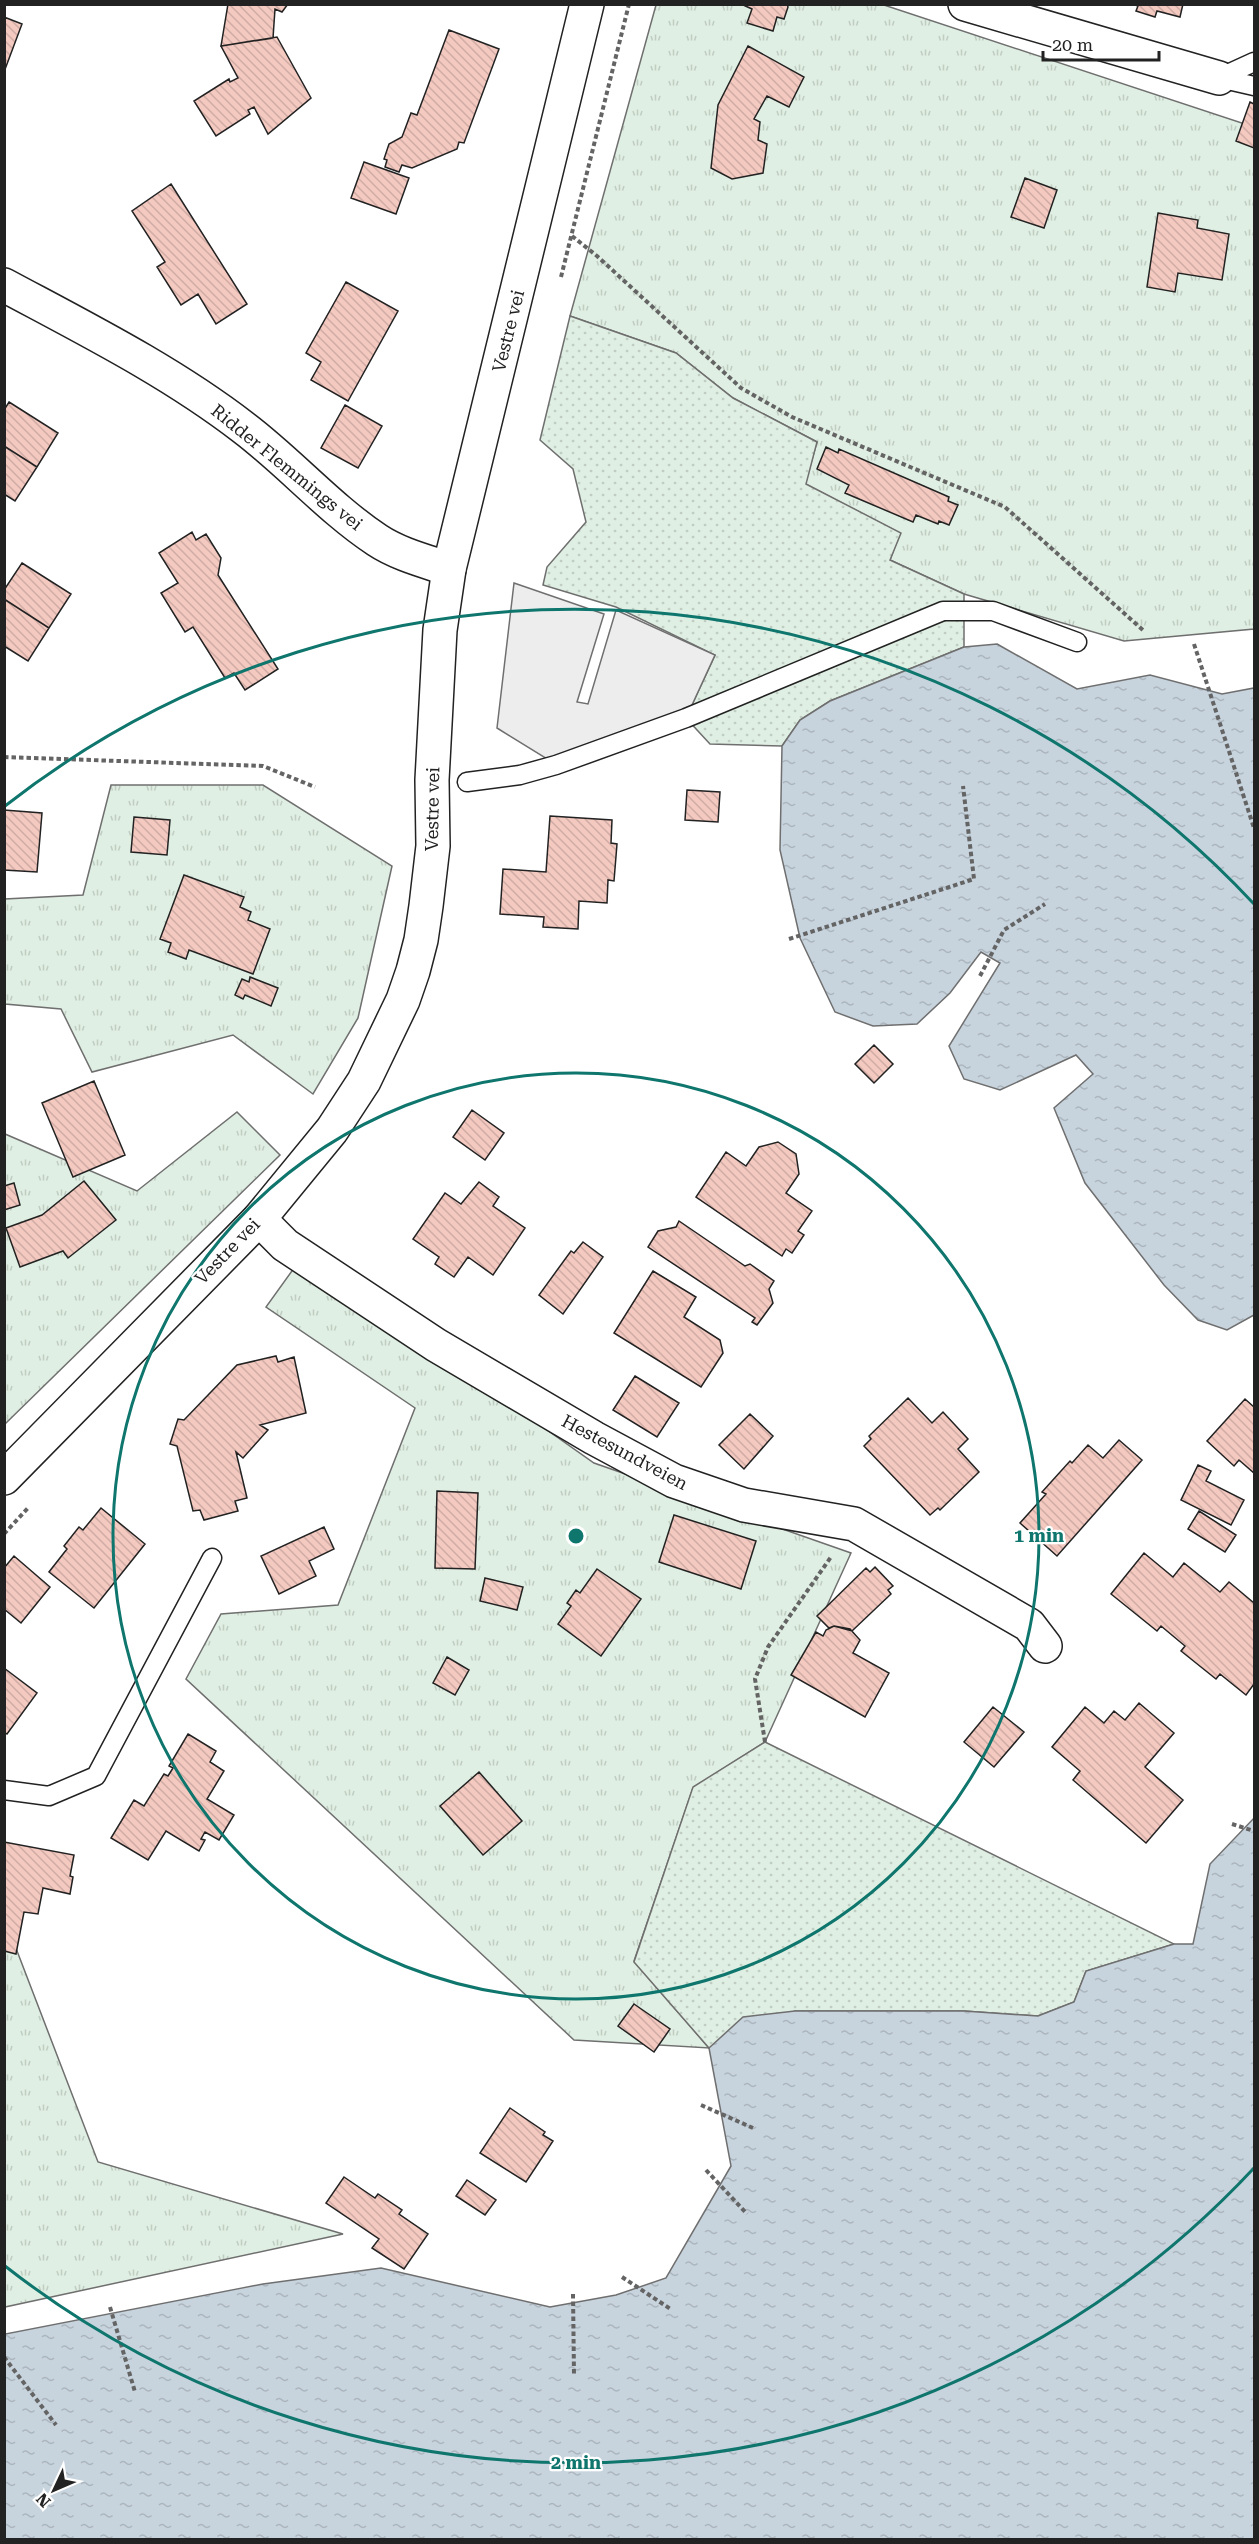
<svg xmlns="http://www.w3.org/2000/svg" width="1259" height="2544" viewBox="0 0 1259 2544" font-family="'Roboto Serif',serif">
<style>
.grass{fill:url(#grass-tufts);stroke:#6f6f6f;stroke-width:1.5}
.park{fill:url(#park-dots);stroke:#6f6f6f;stroke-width:1.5}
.parking{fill:#ededed;stroke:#6f6f6f;stroke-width:1.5}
.water{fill:url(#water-ripples);stroke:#6f6f6f;stroke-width:1.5}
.building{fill:url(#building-back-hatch);stroke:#222;stroke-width:1.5}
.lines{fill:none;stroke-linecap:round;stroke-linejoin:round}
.lane-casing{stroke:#222;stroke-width:21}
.street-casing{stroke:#222;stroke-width:36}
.secondary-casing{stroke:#222;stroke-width:36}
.path{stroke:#646464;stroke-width:4;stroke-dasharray:4.5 3;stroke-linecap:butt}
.lane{stroke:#fff;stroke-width:18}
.street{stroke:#fff;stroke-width:33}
.secondary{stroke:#fff;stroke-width:33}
.ring{fill:none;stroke:#0f766e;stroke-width:3}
.labels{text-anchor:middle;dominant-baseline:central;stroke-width:4.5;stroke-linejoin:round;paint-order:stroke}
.street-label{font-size:18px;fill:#222;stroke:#fff}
.centre{fill:#0f766e;stroke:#fff;stroke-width:3}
.ring-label{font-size:18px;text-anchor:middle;font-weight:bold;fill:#0f766e;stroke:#fff;stroke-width:4.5;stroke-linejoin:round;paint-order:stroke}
</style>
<defs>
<pattern id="grass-tufts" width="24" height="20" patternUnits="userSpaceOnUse" patternTransform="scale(1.5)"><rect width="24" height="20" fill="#e0efe3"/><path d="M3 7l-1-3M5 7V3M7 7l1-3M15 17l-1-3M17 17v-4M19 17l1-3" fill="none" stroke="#c0cdc2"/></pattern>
<pattern id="park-dots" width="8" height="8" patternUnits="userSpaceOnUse" patternTransform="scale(1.5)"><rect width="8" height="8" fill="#e0efe3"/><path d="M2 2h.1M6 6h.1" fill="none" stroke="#c0cdc2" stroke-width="1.8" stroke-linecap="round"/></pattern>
<pattern id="water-ripples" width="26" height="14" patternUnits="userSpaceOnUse" patternTransform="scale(1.5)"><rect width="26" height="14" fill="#c7d3dd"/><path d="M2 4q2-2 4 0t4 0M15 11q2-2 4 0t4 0" fill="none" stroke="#abb5bd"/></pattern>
<pattern id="building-back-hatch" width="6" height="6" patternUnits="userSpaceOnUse" patternTransform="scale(1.5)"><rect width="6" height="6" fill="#f3c9c0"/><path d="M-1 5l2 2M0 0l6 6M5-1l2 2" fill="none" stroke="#d0aca5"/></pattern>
</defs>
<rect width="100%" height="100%" fill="#fff"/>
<path class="grass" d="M 656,5 L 884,5 L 1254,127 L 1254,629 L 1124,641 L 964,594 L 890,560 L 900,533 L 805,484 L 817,442 L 733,398 L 676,353 L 570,316 Z
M 111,785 L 263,785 L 392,866 L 358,1018 L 313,1094 L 233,1035 L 92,1072 L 61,1009 L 5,1004 L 5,899 L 83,895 Z
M 237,1112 L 280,1155 L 5,1424 L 5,1134 L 137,1191 Z
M 302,1257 L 594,1463 L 851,1553 L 765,1742 L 693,1788 L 634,1961 L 709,2048 L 574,2040 L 186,1679 L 221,1614 L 338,1605 L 415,1408 L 266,1307 Z
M 4,1917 L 98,2162 L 343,2234 L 5,2307 Z"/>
<path class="park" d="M 570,316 L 676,353 L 733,398 L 817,442 L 806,484 L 901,533 L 890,560 L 964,594 L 964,647 L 830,701 L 800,720 L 782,746 L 710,744 L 686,718 L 715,655 L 616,607 L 543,585 L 547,567 L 586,522 L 573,469 L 540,440 Z
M 765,1742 L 1174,1944 L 1086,1971 L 1074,2002 L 1038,2016 L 964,2011 L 795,2011 L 709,2048 L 634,1962 L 693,1787 Z"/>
<path class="parking" d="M 514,583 L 604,614 L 577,702 L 588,704 L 616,610 L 715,655 L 686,718 L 557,765 L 497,728 Z"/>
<path class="water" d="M 997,644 L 1077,689 L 1150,675 L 1222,694 L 1254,688 L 1254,1315 L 1227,1330 L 1198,1320 L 1164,1285 L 1085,1183 L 1054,1108 L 1093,1074 L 1076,1055 L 1000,1090 L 964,1079 L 949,1046 L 1000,963 L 981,952 L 950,993 L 917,1024 L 873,1026 L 835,1012 L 800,938 L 780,850 L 782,746 L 800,720 L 830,701 L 964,647 Z
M 1254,1818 L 1254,2539 L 5,2539 L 5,2334 L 263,2284 L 381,2268 L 550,2307 L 616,2295 L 666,2278 L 731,2166 L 709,2048 L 743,2017 L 795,2011 L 964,2011 L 1038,2016 L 1074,2002 L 1086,1971 L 1174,1944 L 1193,1944 L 1210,1864 Z"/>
<path class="building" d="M 228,4 L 288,4 L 282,12 L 275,9 L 273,38 L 221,46 Z
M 741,4 L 787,4 L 788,7 L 784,19 L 777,17 L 773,31 L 747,23 L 752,9 Z
M 1132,4 L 1183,4 L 1180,17 L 1157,11 L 1155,17 L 1136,11 L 1138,6 Z
M 4,17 L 22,24 L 4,72 Z
M 449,30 L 499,49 L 464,143 L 459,142 L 457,149 L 412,168 L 402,165 L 399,172 L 385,167 L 387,160 L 384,159 L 389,144 L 402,137 L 411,113 L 417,115 Z
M 277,37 L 311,98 L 268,134 L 254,107 L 248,110 L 250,114 L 216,136 L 194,101 L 229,79 L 230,82 L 238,78 L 221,46 Z
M 748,46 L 804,77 L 789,107 L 767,96 L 754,119 L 760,122 L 758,140 L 767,144 L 763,173 L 732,179 L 711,168 L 718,105 Z
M 1250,102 L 1254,104 L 1254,148 L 1236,141 Z
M 364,162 L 409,178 L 396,214 L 351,198 Z
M 1025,178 L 1057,190 L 1044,228 L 1011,217 Z
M 171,184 L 247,304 L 216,324 L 198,294 L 181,305 L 157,267 L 165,262 L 132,211 Z
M 1158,213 L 1198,220 L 1197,228 L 1229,234 L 1222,280 L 1178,273 L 1175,292 L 1147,287 Z
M 346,282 L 398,311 L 348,401 L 311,380 L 321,362 L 306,353 Z
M 9,402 L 58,433 L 37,467 L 4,446 L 4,410 Z
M 345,405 L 382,426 L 358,468 L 321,448 Z
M 4,446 L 37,467 L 15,501 L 4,494 Z
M 826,447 L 838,453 L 839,449 L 949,497 L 948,501 L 958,505 L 949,525 L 939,521 L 938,524 L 916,515 L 913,522 L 845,493 L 849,485 L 817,469 Z
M 192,532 L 196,540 L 206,534 L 221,558 L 218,575 L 278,669 L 245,690 L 234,673 L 225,678 L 193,627 L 185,632 L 161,593 L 178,583 L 159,553 Z
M 22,563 L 71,594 L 49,628 L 4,599 L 4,590 Z
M 4,599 L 49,628 L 28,661 L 4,646 Z
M 687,790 L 720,792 L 718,822 L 685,820 Z
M 4,810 L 42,813 L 37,872 L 4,870 Z
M 550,816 L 612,820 L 611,843 L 617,844 L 614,881 L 608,880 L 607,903 L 579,901 L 578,929 L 543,927 L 544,917 L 500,914 L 503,869 L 546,872 Z
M 134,817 L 170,820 L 167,855 L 131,852 Z
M 184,875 L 244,897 L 240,907 L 251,912 L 248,920 L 270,929 L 253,974 L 189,950 L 186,959 L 168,952 L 171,943 L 160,939 Z
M 250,977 L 278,988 L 271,1006 L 245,995 L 243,999 L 235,995 L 242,979 L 249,982 Z
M 874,1045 L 893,1064 L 874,1083 L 855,1064 Z
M 94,1081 L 125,1155 L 73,1177 L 42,1103 Z
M 472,1110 L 504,1133 L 485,1160 L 453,1137 Z
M 778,1142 L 796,1154 L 799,1174 L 786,1193 L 812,1211 L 798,1231 L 804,1235 L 792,1253 L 786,1249 L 782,1256 L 696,1197 L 726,1152 L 746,1166 L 759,1147 Z
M 84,1181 L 116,1220 L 68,1258 L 63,1251 L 20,1267 L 6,1228 L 42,1215 Z
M 479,1182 L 499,1197 L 493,1206 L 525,1228 L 493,1275 L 468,1257 L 454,1277 L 435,1264 L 439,1257 L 413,1239 L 445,1193 L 461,1204 Z
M 14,1183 L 20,1205 L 4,1210 L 4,1186 Z
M 679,1221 L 745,1266 L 750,1264 L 774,1281 L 769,1289 L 773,1303 L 757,1325 L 752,1322 L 755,1318 L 648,1247 L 658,1231 L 676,1227 Z
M 583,1242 L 603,1257 L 563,1314 L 539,1295 L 571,1251 L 574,1253 Z
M 653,1271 L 696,1297 L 684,1317 L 720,1340 L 723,1353 L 701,1387 L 614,1333 Z
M 276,1356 L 278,1362 L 294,1357 L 306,1413 L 260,1425 L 268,1430 L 243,1458 L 236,1452 L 247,1498 L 235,1501 L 238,1511 L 204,1520 L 200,1510 L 193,1511 L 177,1446 L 170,1444 L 178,1419 L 184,1420 L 237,1365 Z
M 635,1376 L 679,1403 L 657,1437 L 613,1410 Z
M 908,1398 L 932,1423 L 943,1412 L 968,1439 L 958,1449 L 979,1472 L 940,1510 L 938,1508 L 930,1515 L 864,1446 L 871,1439 L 869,1436 Z
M 1245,1399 L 1254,1407 L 1254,1473 L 1239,1460 L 1234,1466 L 1207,1441 Z
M 750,1414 L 773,1436 L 744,1469 L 719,1445 Z
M 1119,1440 L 1142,1460 L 1057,1556 L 1020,1523 L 1046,1494 L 1042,1492 L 1070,1461 L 1072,1463 L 1088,1445 L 1103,1458 Z
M 1198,1465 L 1211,1471 L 1206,1481 L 1244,1500 L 1231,1525 L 1181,1500 Z
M 437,1491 L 478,1493 L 475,1569 L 435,1568 Z
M 101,1508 L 145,1544 L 94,1608 L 49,1572 L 67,1549 L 64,1546 L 79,1527 L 83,1530 Z
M 1199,1511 L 1236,1535 L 1225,1552 L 1188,1529 Z
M 674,1515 L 756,1541 L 741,1589 L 659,1562 Z
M 324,1527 L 334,1549 L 309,1561 L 316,1576 L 279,1594 L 261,1556 Z
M 1144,1553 L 1173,1577 L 1184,1563 L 1220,1592 L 1229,1582 L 1254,1603 L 1254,1684 L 1246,1695 L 1220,1674 L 1216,1679 L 1181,1651 L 1185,1646 L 1161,1626 L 1157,1631 L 1111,1594 Z
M 14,1556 L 50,1587 L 21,1623 L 4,1609 L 4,1568 Z
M 875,1567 L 893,1586 L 888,1590 L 891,1594 L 852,1631 L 834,1626 L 829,1628 L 817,1616 L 866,1568 L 870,1572 Z
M 597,1569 L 641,1599 L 601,1656 L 558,1624 L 571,1606 L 567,1603 L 576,1590 L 580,1593 Z
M 485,1578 L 523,1587 L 517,1610 L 480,1601 Z
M 834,1626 L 850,1629 L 860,1640 L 853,1653 L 889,1673 L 865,1717 L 791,1675 L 816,1632 L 823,1636 L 826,1630 Z
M 447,1657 L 469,1670 L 455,1695 L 433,1683 Z
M 4,1668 L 37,1693 L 7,1734 L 4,1732 Z
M 1139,1703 L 1174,1733 L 1145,1767 L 1183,1800 L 1146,1843 L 1073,1780 L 1080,1771 L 1052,1747 L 1085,1707 L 1104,1723 L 1114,1711 L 1125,1720 Z
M 993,1707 L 1024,1732 L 994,1767 L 964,1742 Z
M 188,1734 L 216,1751 L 210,1762 L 224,1771 L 207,1799 L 234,1815 L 219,1840 L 205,1832 L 201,1839 L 205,1840 L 199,1851 L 166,1831 L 148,1860 L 111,1838 L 134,1800 L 144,1806 L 164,1774 L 168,1776 L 173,1768 L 169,1766 Z
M 479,1772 L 522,1821 L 483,1855 L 440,1806 Z
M 4,1842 L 74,1855 L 70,1876 L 73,1877 L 70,1894 L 43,1888 L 38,1914 L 24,1912 L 16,1954 L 4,1951 Z
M 634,2004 L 670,2029 L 654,2052 L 618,2026 Z
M 510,2108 L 545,2132 L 543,2135 L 553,2141 L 526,2182 L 480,2153 Z
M 344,2177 L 375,2198 L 378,2194 L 402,2210 L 399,2214 L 428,2234 L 404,2269 L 372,2248 L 379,2239 L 326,2203 Z
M 467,2180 L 496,2200 L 485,2215 L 456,2196 Z"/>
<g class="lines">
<defs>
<path id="lane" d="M 1219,78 L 1254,62
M 1219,78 L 1254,86
M 467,782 L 520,775 L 556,765 L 686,718 L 943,611 L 993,611 L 1077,642
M 4,1790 L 49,1796 L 96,1776 L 212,1558"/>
<path id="street" d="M 965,4 L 1219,78
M 4,285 C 86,329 170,371 244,428 C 289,462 330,509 377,540 C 398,554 425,561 449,569
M 259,1219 L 285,1245 L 436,1345 L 594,1438 L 674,1481 L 744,1505 L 854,1524 L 1029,1625 L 1045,1646"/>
<path id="secondary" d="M 4,1478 L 259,1219 L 332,1130 L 364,1081 L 403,1000 L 413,971 L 421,940 L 426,906 L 433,846 L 432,780 L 440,630 L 449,569 L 587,4"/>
</defs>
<use href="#lane" class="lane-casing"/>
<use href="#street" class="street-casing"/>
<use href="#secondary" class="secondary-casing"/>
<path class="path" d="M 572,236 L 597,256 L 741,388 L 792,417 L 1005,507 L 1144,631
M 561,277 L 629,4
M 1194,644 L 1254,828
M 4,757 L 263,766 L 315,787
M 789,939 L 974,879 L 963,786
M 980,976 L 1004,930 L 1045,904
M 4,1534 L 28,1508
M 765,1742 L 755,1679 L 768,1647 L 831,1557
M 1232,1824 L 1254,1831
M 701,2105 L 753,2128
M 706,2170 L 747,2214
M 622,2277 L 672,2310
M 573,2294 L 574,2374
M 110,2307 L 135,2392
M 4,2357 L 56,2425"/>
<use href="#lane" class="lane"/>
<use href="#street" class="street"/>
<use href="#secondary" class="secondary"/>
</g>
<g class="ring">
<circle cx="576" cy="1536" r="463"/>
<path d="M1254 2168A927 927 0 0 1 5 2266M5 806A927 927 0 0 1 1254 904"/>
</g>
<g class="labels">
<g class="street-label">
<text transform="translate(508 331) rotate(-76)">Vestre vei</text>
<text transform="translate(287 467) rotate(39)">Ridder Flemmings vei</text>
<text transform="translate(432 809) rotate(-89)">Vestre vei</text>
<text transform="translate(227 1251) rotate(-46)">Vestre vei</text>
<text transform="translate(625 1452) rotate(28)">Hestesundveien</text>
</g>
</g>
<circle cx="576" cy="1536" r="9" class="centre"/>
<g class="ring-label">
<text x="1039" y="1542">1 min</text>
<text x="576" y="2469">2 min</text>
</g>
<rect width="1259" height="2544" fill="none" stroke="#222222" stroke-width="12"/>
<g transform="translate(54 2490) rotate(226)" stroke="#ffffff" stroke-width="4.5" paint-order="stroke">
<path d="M0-4.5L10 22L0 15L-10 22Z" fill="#222222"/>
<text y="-9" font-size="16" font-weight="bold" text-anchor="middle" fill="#222222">N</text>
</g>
<path d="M1043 51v9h116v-9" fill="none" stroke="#222222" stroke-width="3"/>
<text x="1052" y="51" font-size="18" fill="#222222" stroke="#ffffff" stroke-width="4.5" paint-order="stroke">20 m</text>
</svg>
